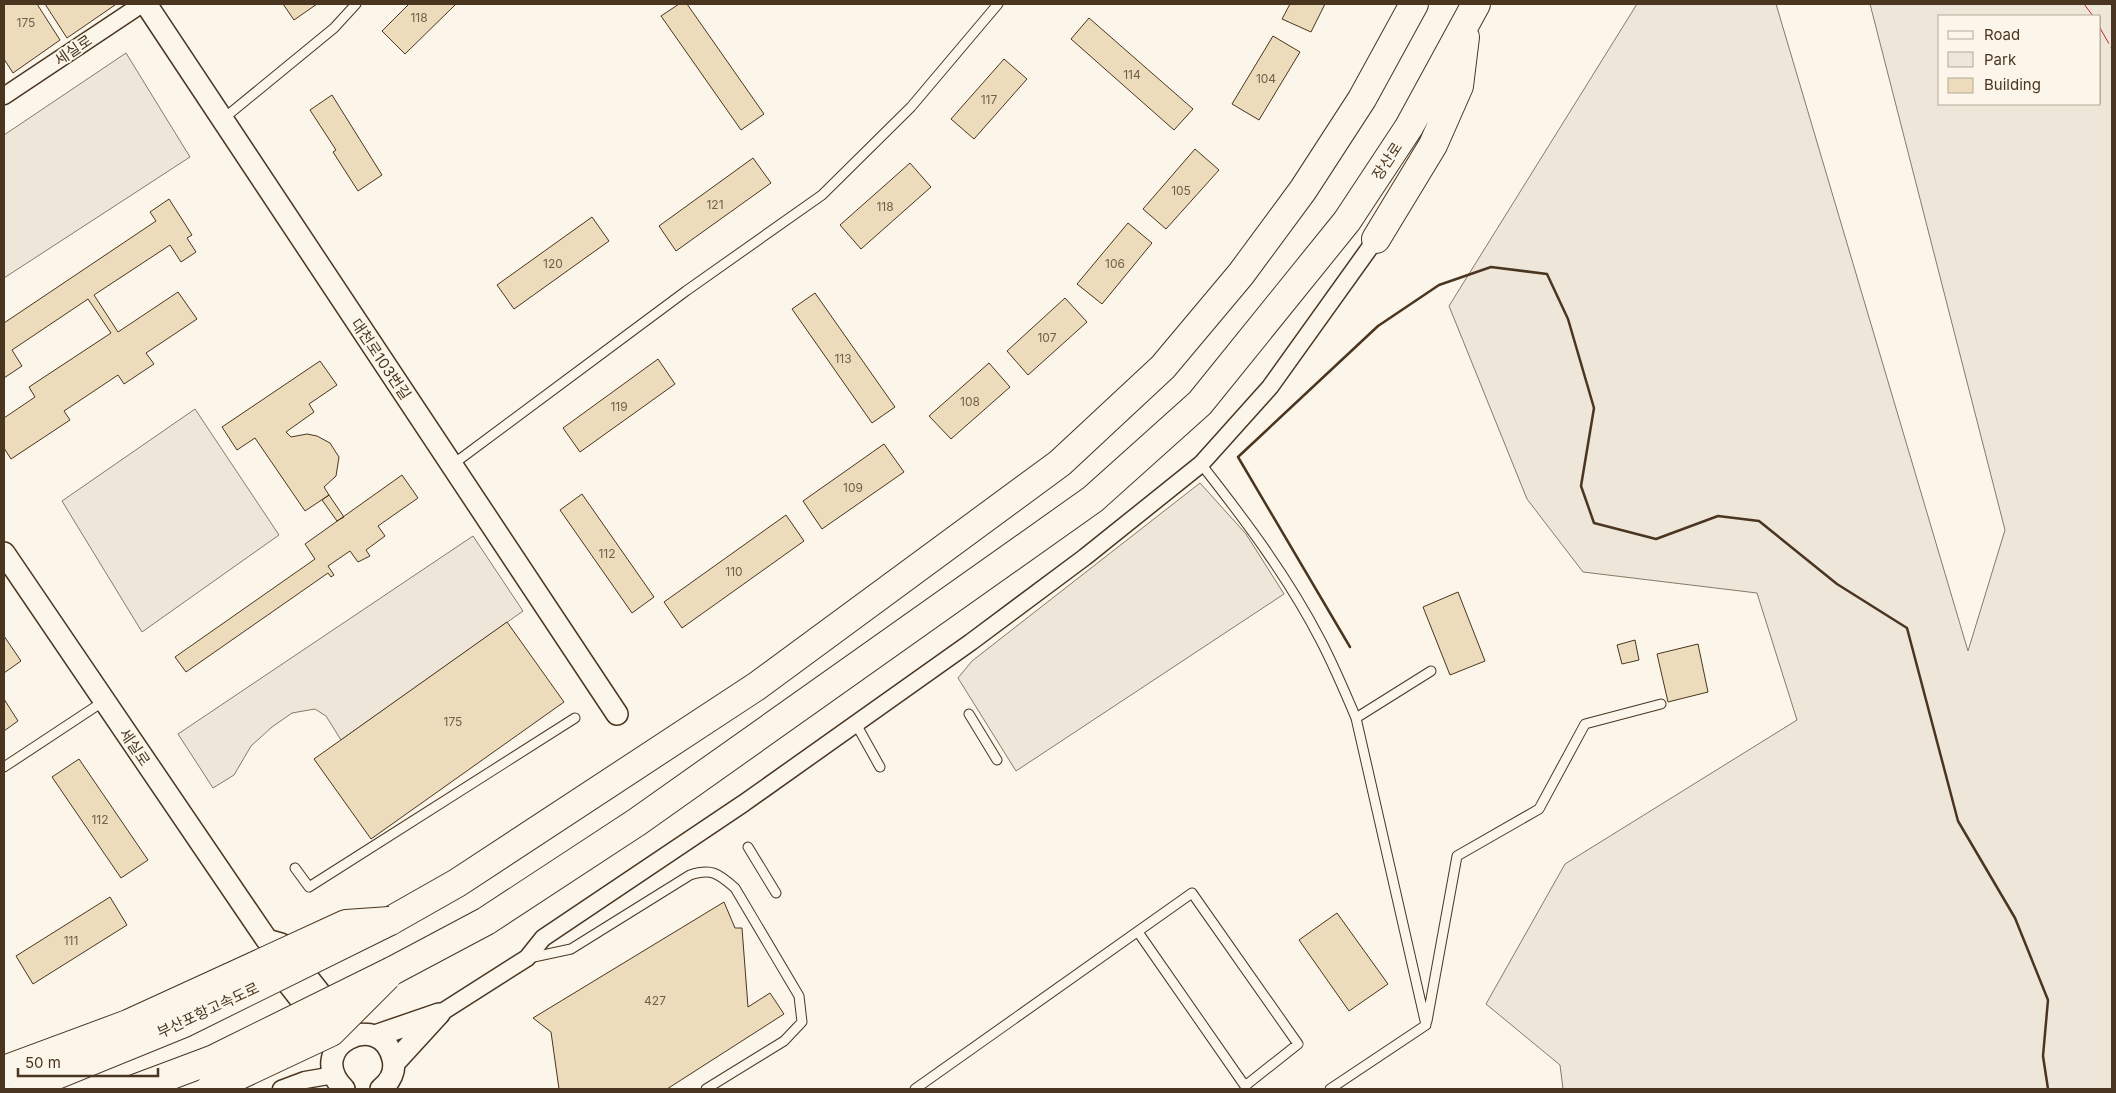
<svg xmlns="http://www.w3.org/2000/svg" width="2116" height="1093" viewBox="0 0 2116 1093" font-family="Inter,'Noto Sans KR',sans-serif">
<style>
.green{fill:#ede6d9;stroke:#887966;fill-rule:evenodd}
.building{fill:#ecdcbc;stroke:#4a3520}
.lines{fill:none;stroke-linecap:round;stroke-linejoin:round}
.service-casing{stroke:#4a3520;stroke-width:11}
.minor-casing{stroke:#4a3520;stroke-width:19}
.tertiary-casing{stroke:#4a3520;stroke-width:24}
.trunk-casing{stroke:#4a3520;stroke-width:30}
.service{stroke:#fbf6e9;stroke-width:9}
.minor{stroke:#fbf6e9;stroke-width:16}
.tertiary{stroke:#fbf6e9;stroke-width:21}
.trunk{stroke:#fbf6e9;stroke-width:28}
.trunk-bridge-casing{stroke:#4a3520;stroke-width:30;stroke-linecap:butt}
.motorway-bridge-casing{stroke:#4a3520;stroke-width:30;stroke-linecap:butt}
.trunk-bridge{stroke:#fbf6e9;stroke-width:28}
.motorway-bridge{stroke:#fbf6e9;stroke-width:28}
.wall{stroke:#4a3520;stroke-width:2.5}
.power{stroke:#c62828;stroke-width:1;stroke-dasharray:18 4 2.5 4;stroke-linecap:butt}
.labels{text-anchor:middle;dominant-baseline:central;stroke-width:4;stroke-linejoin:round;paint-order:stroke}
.number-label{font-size:12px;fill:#725f47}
.street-label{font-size:15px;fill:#4a3520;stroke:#fbf6e9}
</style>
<rect width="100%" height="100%" fill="#fbf6e9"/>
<path class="green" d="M 1637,4 L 1776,4 L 1968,651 L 2005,530 L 1870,4 L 2112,4 L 2112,1089 L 1563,1089 L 1560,1065 L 1486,1004 L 1565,864 L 1797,720 L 1757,593 L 1583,572 L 1527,499 L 1449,306 ZM 1940,16 L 2100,16 L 2100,104 L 1940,104 Z
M 126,53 L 190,157 L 4,278 L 4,135 Z
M 195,409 L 279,535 L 142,632 L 62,501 Z
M 1200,483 L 1246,534 L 1284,594 L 1016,771 L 958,678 L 972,661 Z
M 473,536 L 523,611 L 341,740 L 326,716 L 315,709 L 292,713 L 272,727 L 251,746 L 234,775 L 213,788 L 178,734 Z"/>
<path class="building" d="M 4,4 L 37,4 L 60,40 L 13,73 L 4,59 Z
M 45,4 L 114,4 L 115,5 L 67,38 Z
M 283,4 L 317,4 L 294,20 Z
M 409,4 L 456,4 L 405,54 L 382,31 Z
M 679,4 L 687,4 L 764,114 L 741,130 L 661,16 Z
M 1290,4 L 1325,4 L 1311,32 L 1282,19 Z
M 1089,18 L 1193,109 L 1174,130 L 1071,39 Z
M 1273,36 L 1300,52 L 1259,120 L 1232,104 Z
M 1004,59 L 1027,79 L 974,139 L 951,119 Z
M 332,95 L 382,175 L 358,191 L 333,152 L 336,150 L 310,110 Z
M 1195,149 L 1219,170 L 1166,229 L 1143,209 Z
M 753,158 L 771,183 L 676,251 L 659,226 Z
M 910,163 L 931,187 L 861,249 L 840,225 Z
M 169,199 L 192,235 L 187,238 L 196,252 L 181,262 L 170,245 L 94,295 L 118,332 L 178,292 L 197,319 L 146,353 L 154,364 L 124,384 L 118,375 L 64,411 L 70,420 L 11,459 L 4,448 L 4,418 L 35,397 L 29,387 L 111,333 L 88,299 L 12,350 L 22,366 L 4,378 L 4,323 L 156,221 L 150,212 Z
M 592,217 L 609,241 L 514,309 L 497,285 Z
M 1128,223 L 1152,243 L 1102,304 L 1077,284 Z
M 815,293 L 895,407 L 872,423 L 792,309 Z
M 1065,298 L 1087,322 L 1028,375 L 1007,351 Z
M 658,359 L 675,384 L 580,452 L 563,428 Z
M 320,361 L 337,385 L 309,404 L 314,412 L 286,432 L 291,437 L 307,434 L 317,436 L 330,443 L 339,457 L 336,476 L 324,487 L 329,495 L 305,511 L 255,438 L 237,450 L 222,427 Z
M 989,363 L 1010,387 L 951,439 L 929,416 Z
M 884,444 L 904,472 L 822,529 L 803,501 Z
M 402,475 L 418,498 L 378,526 L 385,536 L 366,550 L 370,556 L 358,562 L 350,551 L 328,566 L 334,575 L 331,577 L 328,573 L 186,672 L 175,657 L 315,559 L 305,544 Z
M 582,494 L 654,597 L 632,613 L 560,510 Z
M 329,495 L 344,517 L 337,521 L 322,500 Z
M 786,515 L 804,541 L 682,628 L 664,602 Z
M 1458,592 L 1485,661 L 1450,675 L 1423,607 Z
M 507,622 L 564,702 L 371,839 L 314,759 Z
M 4,636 L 21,661 L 4,673 Z
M 1635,640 L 1639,660 L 1622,664 L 1617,645 Z
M 1698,644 L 1708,692 L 1668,702 L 1657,654 Z
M 4,699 L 18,721 L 4,731 Z
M 79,759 L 148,860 L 121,878 L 52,777 Z
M 110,897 L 127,925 L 33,984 L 16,956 Z
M 724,902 L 735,928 L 742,928 L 748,1007 L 770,993 L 784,1014 L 667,1089 L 559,1089 L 551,1032 L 533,1018 Z
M 1337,913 L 1388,984 L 1349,1011 L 1299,940 Z"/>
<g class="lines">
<defs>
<path id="service" d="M 223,119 L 334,28 L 356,4
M 1201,464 C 1245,520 1288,577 1321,641 C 1334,666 1345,692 1356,718
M 452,465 L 686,291 L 822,195 L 911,107 L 998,4
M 969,714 L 997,760
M 856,724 L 880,767
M 4,767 L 104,701
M 748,847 L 776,893
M 295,868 L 309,887 L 575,718
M 1138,932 L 1245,1086
M 529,958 L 571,949 L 690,875 C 711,868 718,873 735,888 L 799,996 L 802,1022 L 784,1041 L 706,1089
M 1427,1021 L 1457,856 L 1539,809 L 1585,724 L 1661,704
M 915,1089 L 1192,893 L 1298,1044 L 1245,1086 L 1246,1089
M 1330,1089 L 1426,1025 L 1356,718 L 1431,671"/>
<path id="minor" d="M 4,96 L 142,4
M 439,1014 L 527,958 L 543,938 L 744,803 L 971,642 L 1085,557 L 1201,464 L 1270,387 L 1376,239
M 281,1089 L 305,1080 L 334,1075"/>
<path id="tertiary" d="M 146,4 L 617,714
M 4,553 L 267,940 L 281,944 L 353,1035
M 273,964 L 319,1023
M 375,1036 L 439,1014
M 394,1063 L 437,1016
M 344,1089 C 302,1047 381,1007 393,1059 C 396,1071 390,1082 381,1089"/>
<path id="trunk" d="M 1376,239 L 1433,145 L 1459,86 L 1465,37
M 390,921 L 457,883 L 757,686 L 1060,463 L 1163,367 L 1241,274 L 1303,190 L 1362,99 L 1414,4
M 392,971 L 486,921 L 637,822 L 1093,499 L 1200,403 L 1347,221 L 1409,127 L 1476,4"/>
</defs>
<use href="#service" class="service-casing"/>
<use href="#minor" class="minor-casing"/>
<use href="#tertiary" class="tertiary-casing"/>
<use href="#trunk" class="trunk-casing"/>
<use href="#service" class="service"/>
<use href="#minor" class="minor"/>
<use href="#tertiary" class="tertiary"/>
<use href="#trunk" class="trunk"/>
<defs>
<path id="trunk-bridge" d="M 4,1070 L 128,1024 L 346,924 L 390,921
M 210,1089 L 331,1032 L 387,976"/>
<path id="motorway-bridge" d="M 22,1089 L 184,1023 L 390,921
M 134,1089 L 214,1059 L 392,971"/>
</defs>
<use href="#trunk-bridge" class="trunk-bridge-casing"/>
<use href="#motorway-bridge" class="motorway-bridge-casing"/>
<use href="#trunk-bridge" class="trunk-bridge"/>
<use href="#motorway-bridge" class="motorway-bridge"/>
<path class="wall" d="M 1350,647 L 1238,457 L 1378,326 L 1439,285 L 1491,267 L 1547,274 L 1568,319 L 1594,408 L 1581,486 L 1594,523 L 1656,539 L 1718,516 L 1759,521 L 1837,584 L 1907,628 L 1958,821 L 2015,918 L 2048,1000 L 2043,1056 L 2048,1089"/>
<path class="power" d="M 2084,4 L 2093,16
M 2100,28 L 2112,49"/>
</g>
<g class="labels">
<g class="number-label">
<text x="419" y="17">118</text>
<text x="26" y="22">175</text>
<text x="1132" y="74">114</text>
<text x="1266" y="78">104</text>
<text x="989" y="99">117</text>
<text x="1181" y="190">105</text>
<text x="715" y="204">121</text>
<text x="885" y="206">118</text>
<text x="553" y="263">120</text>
<text x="1115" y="263">106</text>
<text x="1047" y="337">107</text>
<text x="843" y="358">113</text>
<text x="970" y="401">108</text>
<text x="619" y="406">119</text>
<text x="853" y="487">109</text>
<text x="607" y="553">112</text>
<text x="734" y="571">110</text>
<text x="453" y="721">175</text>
<text x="100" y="819">112</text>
<text x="71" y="940">111</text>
<text x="655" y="1000">427</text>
</g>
<g class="street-label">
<text transform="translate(73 50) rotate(-34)">세실로</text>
<text transform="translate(1387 161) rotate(-57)">장산로</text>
<text transform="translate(381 359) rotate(56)">대천로103번길</text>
<text transform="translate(135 747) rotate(56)">세실로</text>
<text transform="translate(208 1010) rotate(-25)">부산포항고속도로</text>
</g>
</g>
<rect width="2116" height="1093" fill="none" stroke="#4a3520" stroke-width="10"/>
<rect x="1938" y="15" width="162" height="90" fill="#fbf6e9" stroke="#b4a999"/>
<rect x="1948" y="31" width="25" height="8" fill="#fbf6e9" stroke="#b4a999"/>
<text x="1984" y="40" font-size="15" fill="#4a3520">Road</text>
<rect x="1948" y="52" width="25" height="15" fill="#ede6d9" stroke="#b4a999"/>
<text x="1984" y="65" font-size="15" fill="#4a3520">Park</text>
<rect x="1948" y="78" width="25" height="15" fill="#ecdcbc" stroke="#b4a999"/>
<text x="1984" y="90" font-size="15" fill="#4a3520">Building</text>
<path d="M18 1068v8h140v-8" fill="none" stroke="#4a3520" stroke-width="2.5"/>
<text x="25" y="1068" font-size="15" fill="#4a3520" stroke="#fbf6e9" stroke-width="4" paint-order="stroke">50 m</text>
</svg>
